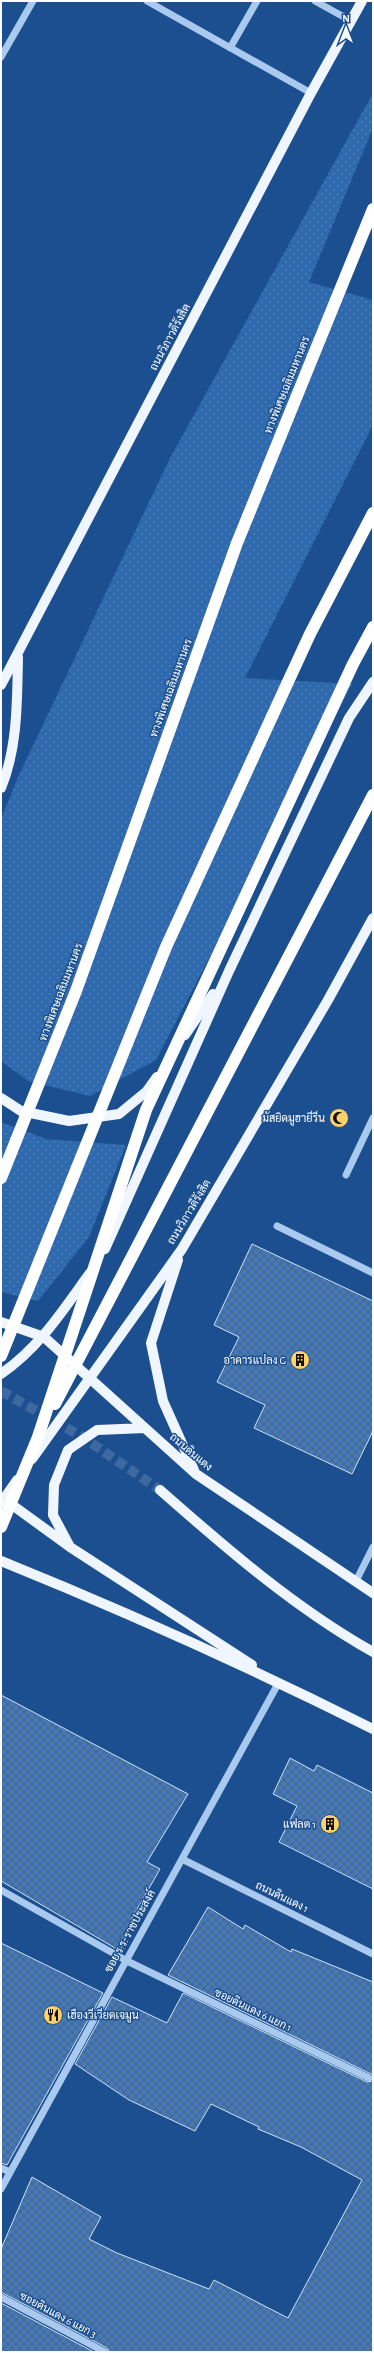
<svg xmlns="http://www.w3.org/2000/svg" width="374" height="2353" viewBox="0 0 374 2353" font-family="'Alegreya Sans',Sarabun,sans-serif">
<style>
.grass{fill:url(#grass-dots)}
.building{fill:url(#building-cross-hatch);stroke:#cfe3fa}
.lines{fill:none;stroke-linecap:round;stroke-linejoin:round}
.major-tunnel{stroke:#3d69a0;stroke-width:10;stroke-dasharray:10 5;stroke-linecap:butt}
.minor{stroke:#a9c9ee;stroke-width:7}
.major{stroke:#f0f6ff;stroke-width:10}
.highway-bridge{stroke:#fff;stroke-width:12}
.labels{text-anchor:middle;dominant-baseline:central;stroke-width:3;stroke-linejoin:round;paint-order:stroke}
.street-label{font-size:11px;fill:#fff;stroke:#1b4f8f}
.poi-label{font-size:11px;fill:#fff;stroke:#1b4f8f;text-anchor:end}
</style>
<defs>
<pattern id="grass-dots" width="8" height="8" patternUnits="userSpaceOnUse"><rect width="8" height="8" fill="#2e69ad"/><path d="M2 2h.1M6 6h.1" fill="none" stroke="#4d80b9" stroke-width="1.8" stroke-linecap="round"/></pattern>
<pattern id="building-cross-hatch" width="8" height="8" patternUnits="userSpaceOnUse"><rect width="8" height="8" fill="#4478b7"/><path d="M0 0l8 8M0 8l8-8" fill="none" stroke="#486282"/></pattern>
</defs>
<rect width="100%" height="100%" fill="#1b4f8f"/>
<path class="grass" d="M 373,93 L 373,128 L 309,282 L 373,300 L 373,425 L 245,678 L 352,684 L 156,1060 L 90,1096 L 28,1081 L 1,1061 L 1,819 L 19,775 L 170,458 Z
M 1,1122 L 46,1139 L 126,1145 L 89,1237 L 38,1301 L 1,1292 Z"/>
<path class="building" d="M 252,1244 L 373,1301 L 373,1431 L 352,1474 L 254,1428 L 265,1405 L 217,1382 L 239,1337 L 214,1325 Z
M 1,1695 L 188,1794 L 147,1862 L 160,1869 L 131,1920 L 133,1921 L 120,1951 L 1,1881 Z
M 290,1758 L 314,1771 L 317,1765 L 373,1793 L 373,1889 L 279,1842 L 297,1806 L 273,1794 Z
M 208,1907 L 243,1929 L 245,1925 L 291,1952 L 292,1949 L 373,1982 L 373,2075 L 168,1975 Z
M 1,1943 L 103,1993 L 7,2165 L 1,2163 Z
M 183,1993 L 367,2082 L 373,2081 L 373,2352 L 110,2352 L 107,2348 L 1,2292 L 1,2249 L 32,2177 L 101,2217 L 89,2239 L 117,2253 L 209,2289 L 214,2280 L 288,2318 L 362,2180 L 301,2147 L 258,2129 L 259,2127 L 211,2104 L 195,2131 L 129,2100 L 75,2064 L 112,1997 L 167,2023 Z
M 1,2303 L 94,2352 L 1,2352 Z"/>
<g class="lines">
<path class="major-tunnel" d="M 1,1391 L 81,1436 L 160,1490"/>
<path class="minor" d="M 147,1 L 311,93
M 315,1 L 351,21
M 230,48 L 257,1
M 1,57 L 33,1
M 346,1175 L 373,1118
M 277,1226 L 373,1273
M 356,1581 L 373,1547
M 182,1859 L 373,1954
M 1,1890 L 127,1961 L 369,2078
M 1,2168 L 10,2172
M 1,2189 L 279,1682
M 1,2297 L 105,2352"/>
<path class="major" d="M 1,685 L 311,93 L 362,1
M 1,788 C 18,747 17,700 18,657
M 185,1035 L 213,994
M 1,1098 L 21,1111 L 69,1121 L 119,1114 L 147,1091 L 157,1077
M 105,1249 L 229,971 L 349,718 L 373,682
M 178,1260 L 151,1343 L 163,1401 L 194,1470
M 1,1322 L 44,1337 L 196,1474 L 373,1593
M 1,1374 C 40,1347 63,1310 90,1273
M 32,1459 L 182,1249 L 328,1000 L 373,918
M 160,1490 C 227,1549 295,1608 373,1652
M 4,1499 L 70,1547 L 252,1665
M 1,1503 L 17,1480
M 69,1545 L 53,1515 L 54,1485 L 68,1450 L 97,1430 L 145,1428
M 1,1561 C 127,1612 251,1668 373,1729"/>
<path class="highway-bridge" d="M 1,1178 L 76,991 L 237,543 L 373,209
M 1,1356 L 166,947 L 310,634 L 373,513
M 55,1404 L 373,795
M 1,1527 L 38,1437 L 146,1110 L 353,664 L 373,627"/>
</g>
<defs>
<symbol id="mosque-disc" viewBox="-11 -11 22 22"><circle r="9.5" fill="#ffd166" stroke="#1b4f8f"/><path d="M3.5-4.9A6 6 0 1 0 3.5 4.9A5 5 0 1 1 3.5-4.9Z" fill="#111"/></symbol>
<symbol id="building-disc" viewBox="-11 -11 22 22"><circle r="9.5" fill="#ffd166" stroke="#1b4f8f"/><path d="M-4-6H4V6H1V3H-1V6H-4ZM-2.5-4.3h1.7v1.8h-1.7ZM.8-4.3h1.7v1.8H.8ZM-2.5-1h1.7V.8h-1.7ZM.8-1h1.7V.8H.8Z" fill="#111"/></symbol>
<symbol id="restaurant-disc" viewBox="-11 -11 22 22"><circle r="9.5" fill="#ffd166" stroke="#1b4f8f"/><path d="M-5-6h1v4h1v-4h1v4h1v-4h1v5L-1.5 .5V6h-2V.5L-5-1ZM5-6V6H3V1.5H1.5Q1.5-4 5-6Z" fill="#111"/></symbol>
</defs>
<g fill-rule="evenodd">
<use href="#mosque-disc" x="328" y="1107" width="22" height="22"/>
<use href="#building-disc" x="289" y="1349" width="22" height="22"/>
<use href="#building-disc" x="319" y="1813" width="22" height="22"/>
<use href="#restaurant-disc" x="42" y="2004" width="22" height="22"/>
</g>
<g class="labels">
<g class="street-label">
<text transform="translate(170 337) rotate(-62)">ถนนวิภาวดีรังสิต</text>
<text transform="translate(287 385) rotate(-68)">ทางพิเศษเฉลิมมหานคร</text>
<text transform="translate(171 688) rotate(-70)">ทางพิเศษเฉลิมมหานคร</text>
<text transform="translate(61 992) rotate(-69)">ทางพิเศษเฉลิมมหานคร</text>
<text transform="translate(189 1212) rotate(-59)">ถนนวิภาวดีรังสิต</text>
<text transform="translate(191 1452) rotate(40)">ถนนดินแดง</text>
<text transform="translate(282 1897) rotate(26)">ถนนดินแดง 1</text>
<text transform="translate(130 1931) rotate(-61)">ซอย ร.ร. ราชประสงค์</text>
<text transform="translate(253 2010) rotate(26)">ซอยดินแดง 6 แยก 1</text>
<text transform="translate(58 2315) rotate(28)">ซอยดินแดง 6 แยก 3</text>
</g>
<g class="poi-label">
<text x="325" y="1118">มัสยิดมูฮายีรีน</text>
<text x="286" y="1360">อาคารแปลง G</text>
<text x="316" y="1824">แฟลต 1</text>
<text x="67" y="2015" text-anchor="start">เฮืองวีเวียดเจมูน</text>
</g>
</g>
<rect width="374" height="2353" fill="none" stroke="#ffffff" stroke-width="4"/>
<g transform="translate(346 28)" stroke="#1b4f8f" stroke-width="3" paint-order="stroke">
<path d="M0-3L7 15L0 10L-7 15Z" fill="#ffffff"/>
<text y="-6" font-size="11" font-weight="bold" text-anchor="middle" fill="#ffffff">N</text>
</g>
</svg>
